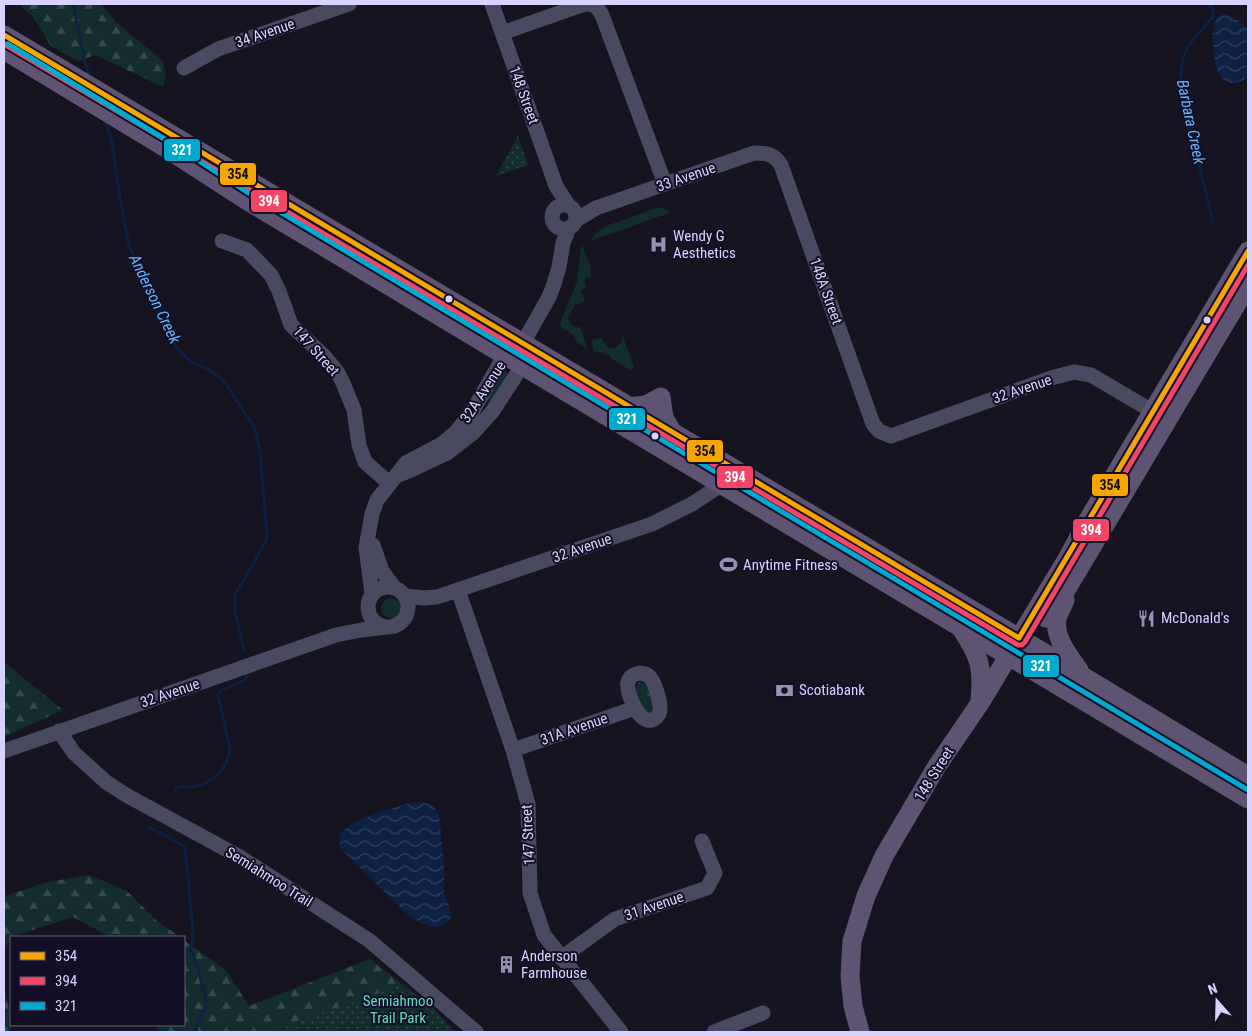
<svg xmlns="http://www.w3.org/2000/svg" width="1252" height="1036" viewBox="0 0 1252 1036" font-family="'Roboto Condensed',sans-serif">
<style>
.grass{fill:url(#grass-tufts)}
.forest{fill:url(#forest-firs)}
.park{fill:url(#park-dots)}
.garden{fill:#132c2d}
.water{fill:url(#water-waves)}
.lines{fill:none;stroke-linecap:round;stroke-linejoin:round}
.stream{stroke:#0d2144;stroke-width:3}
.minor{stroke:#4a4962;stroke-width:15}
.major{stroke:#5e5373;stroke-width:19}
.bus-1-casing{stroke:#130f26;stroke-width:9}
.bus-2-casing{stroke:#130f26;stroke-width:9}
.bus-3-casing{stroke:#130f26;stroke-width:9}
.bus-1{stroke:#f7a600;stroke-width:5}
.bus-2{stroke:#f34667;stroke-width:5}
.bus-3{stroke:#00a9ce;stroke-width:5}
.bus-dot{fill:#d9d4ff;stroke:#130f26;stroke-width:2}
.labels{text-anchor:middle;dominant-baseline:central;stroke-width:4;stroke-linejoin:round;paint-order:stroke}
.street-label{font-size:15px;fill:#d9d4ff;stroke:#130f26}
.poi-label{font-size:15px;fill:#d9d4ff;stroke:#130f26;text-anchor:start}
.park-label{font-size:15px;fill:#5fe0c0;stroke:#130f26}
.water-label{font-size:16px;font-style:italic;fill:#62b6ff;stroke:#130f26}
.line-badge{stroke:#130f26;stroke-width:2}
.badge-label{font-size:14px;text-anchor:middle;font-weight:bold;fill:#fff}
.pale-badge-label{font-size:14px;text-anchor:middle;font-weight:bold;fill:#111}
</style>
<defs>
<pattern id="grass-tufts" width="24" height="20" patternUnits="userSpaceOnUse" patternTransform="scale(1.25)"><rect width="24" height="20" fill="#132c2d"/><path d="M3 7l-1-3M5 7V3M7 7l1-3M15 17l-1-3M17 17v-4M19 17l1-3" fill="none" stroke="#354a4c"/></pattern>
<pattern id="forest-firs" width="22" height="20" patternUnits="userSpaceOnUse" patternTransform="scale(1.25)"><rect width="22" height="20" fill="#132c2d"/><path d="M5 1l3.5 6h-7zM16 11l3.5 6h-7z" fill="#354a4c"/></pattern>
<pattern id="park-dots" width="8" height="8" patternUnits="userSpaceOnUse" patternTransform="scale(1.25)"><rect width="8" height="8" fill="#132c2d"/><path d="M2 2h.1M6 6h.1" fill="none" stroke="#354a4c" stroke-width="1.8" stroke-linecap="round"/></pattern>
<pattern id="water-waves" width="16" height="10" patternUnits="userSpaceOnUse" patternTransform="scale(1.25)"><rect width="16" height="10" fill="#0d2144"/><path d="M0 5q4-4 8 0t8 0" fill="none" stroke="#304060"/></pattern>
</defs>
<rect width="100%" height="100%" fill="#161421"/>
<path class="grass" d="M 503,370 L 510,374 L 492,403 L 487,400 Z
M 639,682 C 650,682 658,705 650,712 L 643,710 C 639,701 631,690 639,682 Z"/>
<path class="forest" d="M 19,4 L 101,4 L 116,22 L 163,61 L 166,76 L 163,87 L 95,55 L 78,61 L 51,46 L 32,16 Z
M 4,662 L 63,710 L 4,737 Z
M 89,875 L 127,891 L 157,921 L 180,937 L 108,937 L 105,934 L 73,917 L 11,937 L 4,951 L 4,896 L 48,882 Z
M 184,940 L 226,970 L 249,1006 L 370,959 L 433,1008 L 417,1032 L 159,1032 L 156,1025 L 184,1025 Z
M 4,984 L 10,1015 L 11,1032 L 4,1032 Z"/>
<path class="park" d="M 518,136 L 528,165 L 496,176 Z
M 402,985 L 433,1008 L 455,1032 L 266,1032 Z"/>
<path class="garden" d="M 660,207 L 668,210 L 669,213 L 591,241 L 594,234 L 606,226 Z
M 582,245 L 590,265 L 591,277 L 584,280 L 587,288 L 581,290 L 585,301 L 575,305 L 568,318 C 570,324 573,328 580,327 L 587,347 L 585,348 L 577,342 L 573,334 L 562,328 L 560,323 L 577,282 L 581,247 Z
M 622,334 L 634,367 L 632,371 L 612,359 L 610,355 L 605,355 L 603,353 L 594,351 L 591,340 L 602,338 L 604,343 L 609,348 L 617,347 L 622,341 Z
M381 608a10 10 0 1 1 20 0a10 10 0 1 1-20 0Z"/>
<path class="water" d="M 1225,14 L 1238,20 L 1248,29 L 1248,77 C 1219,96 1214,65 1213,43 C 1213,37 1212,30 1214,24 C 1216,18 1219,16 1225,14 Z
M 414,802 C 427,802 434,803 439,816 L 444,867 L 444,891 L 452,916 L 450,920 L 441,926 L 435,927 L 423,924 L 408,915 L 340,848 C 340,843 338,837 342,832 C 351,820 398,806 414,802 Z"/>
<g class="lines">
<path class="stream" d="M 73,4 L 85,62 L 90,78
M 1207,4 L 1213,8 L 1213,17 C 1187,47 1179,49 1181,91 L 1213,222
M 104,119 L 112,141 L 118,186 L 129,246 L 176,347 L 190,361 L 210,370 L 224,381 L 255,428 L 260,452 L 267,534 L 266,541 L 235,595 L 235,611 L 244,650
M 175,790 C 180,784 186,788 193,787 C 212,784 228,768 230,749 L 218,696 L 220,691 L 245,680 L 247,676
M 150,826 L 150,828 L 183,845 L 185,849 L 192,920 L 193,940 L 191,950 L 197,965 L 207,1003 C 205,1015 196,1017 196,1032"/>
<path class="minor" d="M 492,4 L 556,186 L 568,205
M 502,33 L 582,5 C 592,2 597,6 602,15 L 665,184
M 184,68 L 218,49 L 349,4
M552 217a12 12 0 1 1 24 0a12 12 0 1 1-24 0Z
M 576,220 L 596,208 L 754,153 C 767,153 774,154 781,165 L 873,424 L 879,431 L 891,436 L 1051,378 L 1074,372 L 1091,375 L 1162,417
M 222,241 L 247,250 L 271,275 L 279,291 L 291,325 L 325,357 L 338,373 L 343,383 L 354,410 L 359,445 L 365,462 L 389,483
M 396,476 L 411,470 L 447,453 L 473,433 L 492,412 L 522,366 L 523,343 L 549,297 L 554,284 L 559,267 L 563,243 L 569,228
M 373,545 L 382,571 L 394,587
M368 607a20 20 0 1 1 40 0a20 20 0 1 1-40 0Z
M 458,590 L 513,750 L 528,804 L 530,893 L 544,935 L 621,1032
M 372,594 L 366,547 L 372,514 L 377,500 L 406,463 L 442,444 L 456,432 L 472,412 L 499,365 L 506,356 L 514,350
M 405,596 L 424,598 L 437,597 L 652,524 L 692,504 L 721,485
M 639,673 C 643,673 647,674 650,677 C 655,683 663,707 659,714 C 644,736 625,694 628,682 C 629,677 634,674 639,673 Z
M 59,731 L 74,753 L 106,782 L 126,795 L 240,857 L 370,941 L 476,1032
M 513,750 L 635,708
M 4,751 L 336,635 L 361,630 L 387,627
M 561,958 L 615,919 L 707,888 L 715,873 L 702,841
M 714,1032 L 763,1013"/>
<path class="major" d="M 4,35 L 1041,651 L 1248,776
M 4,50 L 164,147 L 246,200 L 506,356 L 1248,799
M 628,407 L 646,405 L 661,397 L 664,418 L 673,433
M 1065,600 C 1063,606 1058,613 1057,619 C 1054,638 1069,656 1079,670
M 1046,618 L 1065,592 L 1248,285
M 962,630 C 980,657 983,667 980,700
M 860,1032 L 853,1006 L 850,976 L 852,941 L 866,896 L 884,856 L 937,766 L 980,703 L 1067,559 L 1088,520 L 1248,251"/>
<defs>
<path id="bus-1" d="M 4,35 L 1019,638 L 1248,251"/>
<path id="bus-2" d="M 4,44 L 1018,645 L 1022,645 L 1025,642 L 1248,265"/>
<path id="bus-3" d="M 8,44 L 168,141 L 250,194 L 1248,790"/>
</defs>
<use href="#bus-1" class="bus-1-casing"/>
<use href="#bus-2" class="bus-2-casing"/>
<use href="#bus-3" class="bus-3-casing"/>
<use href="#bus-1" class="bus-1"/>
<use href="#bus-2" class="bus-2"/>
<use href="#bus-3" class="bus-3"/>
</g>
<defs>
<symbol id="hospital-bare" viewBox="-9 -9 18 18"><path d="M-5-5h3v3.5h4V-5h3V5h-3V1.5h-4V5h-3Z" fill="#9591b1" stroke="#130f26" stroke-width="2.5" paint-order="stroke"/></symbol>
<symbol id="stadium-bare" viewBox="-9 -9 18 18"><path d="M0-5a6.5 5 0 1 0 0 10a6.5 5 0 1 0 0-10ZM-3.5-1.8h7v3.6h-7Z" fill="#9591b1" stroke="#130f26" stroke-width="2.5" paint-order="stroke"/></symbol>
<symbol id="restaurant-bare" viewBox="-9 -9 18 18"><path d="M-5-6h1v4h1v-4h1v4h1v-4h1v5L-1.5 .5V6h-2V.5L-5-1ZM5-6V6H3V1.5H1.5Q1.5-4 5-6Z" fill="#9591b1" stroke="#130f26" stroke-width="2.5" paint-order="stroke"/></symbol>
<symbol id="bank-bare" viewBox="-9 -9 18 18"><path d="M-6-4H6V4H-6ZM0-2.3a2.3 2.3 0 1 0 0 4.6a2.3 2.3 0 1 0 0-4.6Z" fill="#9591b1" stroke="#130f26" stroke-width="2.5" paint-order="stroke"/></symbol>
<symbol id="building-bare" viewBox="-9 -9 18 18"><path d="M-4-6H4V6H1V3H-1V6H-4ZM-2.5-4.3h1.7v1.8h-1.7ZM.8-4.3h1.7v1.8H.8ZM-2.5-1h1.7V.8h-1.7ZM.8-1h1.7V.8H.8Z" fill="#9591b1" stroke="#130f26" stroke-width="2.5" paint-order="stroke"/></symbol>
</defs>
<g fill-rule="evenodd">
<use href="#hospital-bare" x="646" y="232" width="25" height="25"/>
<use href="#stadium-bare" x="716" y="552" width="25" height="25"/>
<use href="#restaurant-bare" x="1134" y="606" width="25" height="25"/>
<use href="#bank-bare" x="772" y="678" width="25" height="25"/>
<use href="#building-bare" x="494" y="952" width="25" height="25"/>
</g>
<g class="bus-dot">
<circle cx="449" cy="299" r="4.5"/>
<circle cx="1207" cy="320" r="4.5"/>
<circle cx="655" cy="436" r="4.5"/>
</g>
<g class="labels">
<g class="street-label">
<text transform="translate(265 33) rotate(-19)">34 Avenue</text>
<text transform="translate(524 95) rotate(70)">148 Street</text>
<text transform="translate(686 177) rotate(-19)">33 Avenue</text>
<text transform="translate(826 291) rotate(70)">148A Street</text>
<text transform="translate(316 351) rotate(48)">147 Street</text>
<text transform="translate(1022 389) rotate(-19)">32 Avenue</text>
<text transform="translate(483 392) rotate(-57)">32A Avenue</text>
<text transform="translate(582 548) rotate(-19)">32 Avenue</text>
<text transform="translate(170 693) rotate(-19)">32 Avenue</text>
<text transform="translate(574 729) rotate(-19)">31A Avenue</text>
<text transform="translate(934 774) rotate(-58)">148 Street</text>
<text transform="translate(528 835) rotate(-93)">147 Street</text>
<text transform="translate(269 877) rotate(32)">Semiahmoo Trail</text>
<text transform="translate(654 906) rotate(-19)">31 Avenue</text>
</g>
<g class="poi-label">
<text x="673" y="236">Wendy G<tspan x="673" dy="17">Aesthetics</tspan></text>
<text x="743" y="565">Anytime Fitness</text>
<text x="1161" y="618">McDonald's</text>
<text x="799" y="690">Scotiabank</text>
<text x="521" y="956">Anderson<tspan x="521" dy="17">Farmhouse</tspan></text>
</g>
<g class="park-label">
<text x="398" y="1001">Semiahmoo<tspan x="398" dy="17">Trail Park</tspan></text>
</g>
<g class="water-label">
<text transform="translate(1191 122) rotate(78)">Barbara Creek</text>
<text transform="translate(155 299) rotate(64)">Anderson Creek</text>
</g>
</g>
<g class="line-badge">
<rect x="163" y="138" width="38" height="24" rx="5" fill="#00a9ce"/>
<rect x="219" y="162" width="38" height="24" rx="5" fill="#f7a600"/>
<rect x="250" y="189" width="38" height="24" rx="5" fill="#f34667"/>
<rect x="608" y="407" width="38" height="24" rx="5" fill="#00a9ce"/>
<rect x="686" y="439" width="38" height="24" rx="5" fill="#f7a600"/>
<rect x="716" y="465" width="38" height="24" rx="5" fill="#f34667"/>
<rect x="1091" y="473" width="38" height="24" rx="5" fill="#f7a600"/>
<rect x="1072" y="518" width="38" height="24" rx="5" fill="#f34667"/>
<rect x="1022" y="654" width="38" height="24" rx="5" fill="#00a9ce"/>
</g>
<g class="badge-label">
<text x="182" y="155">321</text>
<text x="269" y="206">394</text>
<text x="627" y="424">321</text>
<text x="735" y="482">394</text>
<text x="1091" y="535">394</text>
<text x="1041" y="671">321</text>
</g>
<g class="pale-badge-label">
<text x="238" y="179">354</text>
<text x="705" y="456">354</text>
<text x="1110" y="490">354</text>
</g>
<rect width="1252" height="1036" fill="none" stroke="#d9d4ff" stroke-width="10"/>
<rect x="10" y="936" width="175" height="90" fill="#130f26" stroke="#625e7d"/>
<rect x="20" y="952" width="25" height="8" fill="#f7a600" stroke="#625e7d"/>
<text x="55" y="961" font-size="15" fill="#d9d4ff">354</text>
<rect x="20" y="977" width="25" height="8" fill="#f34667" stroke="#625e7d"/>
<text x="55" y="986" font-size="15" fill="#d9d4ff">394</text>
<rect x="20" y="1002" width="25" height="8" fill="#00a9ce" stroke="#625e7d"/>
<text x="55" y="1011" font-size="15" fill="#d9d4ff">321</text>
<g transform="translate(1217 1001) rotate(340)" stroke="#130f26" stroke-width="4" paint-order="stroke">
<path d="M0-4L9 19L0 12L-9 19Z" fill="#d9d4ff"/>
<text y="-8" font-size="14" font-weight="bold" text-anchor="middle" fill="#d9d4ff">N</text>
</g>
</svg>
